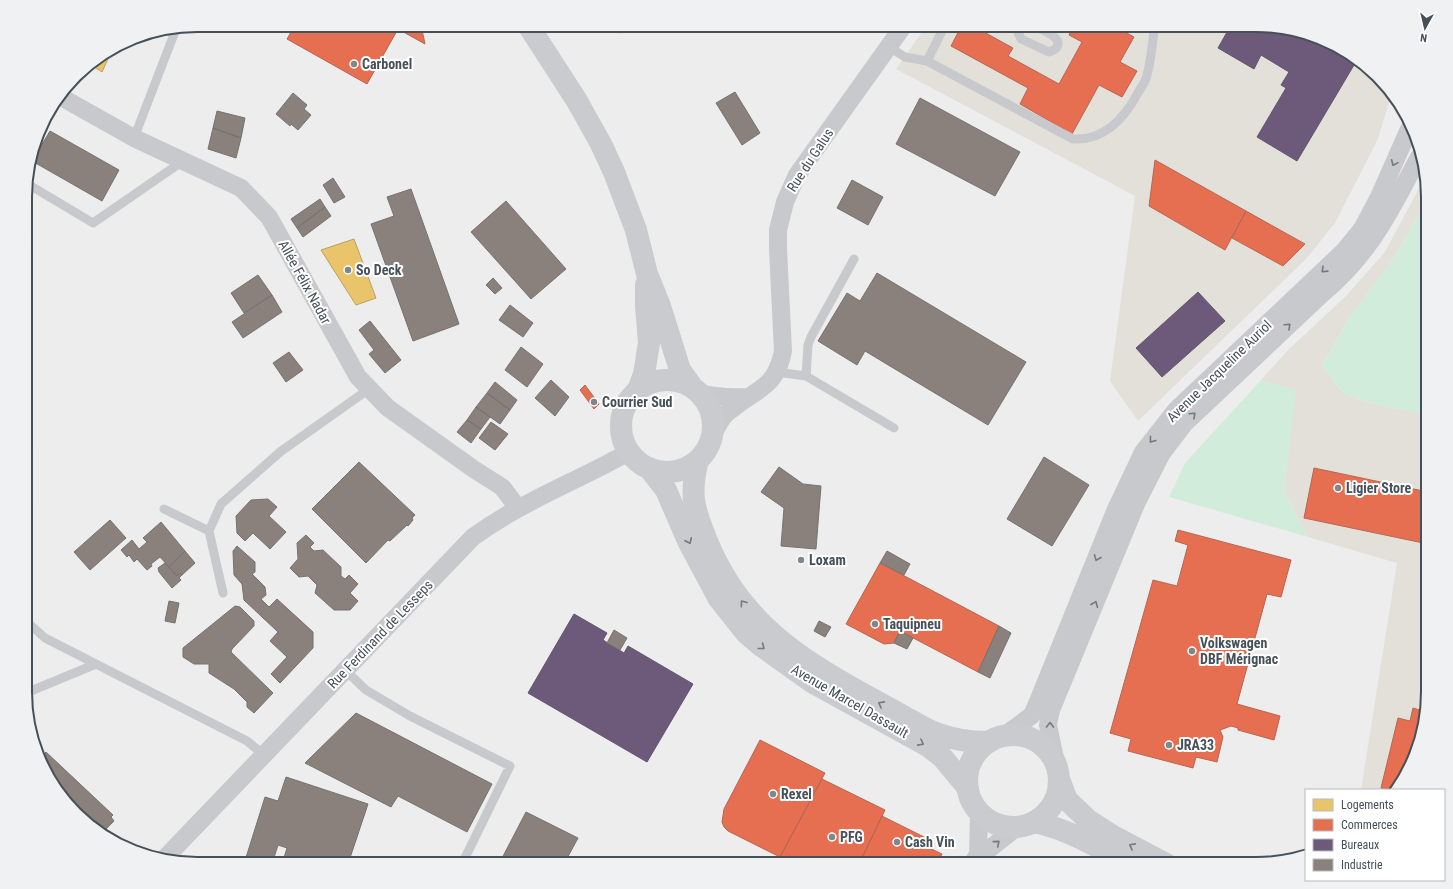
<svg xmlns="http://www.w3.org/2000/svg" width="1453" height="889" viewBox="0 0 1453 889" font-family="'Roboto Condensed',sans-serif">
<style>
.commercial{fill:#e3e0da}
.green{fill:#d2ecdb}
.homes{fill:#e9c46a;stroke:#b8a165}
.shops{fill:#e76f51;stroke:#b66653}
.offices{fill:#6d597a;stroke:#615670}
.industry{fill:#8a817c;stroke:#757271}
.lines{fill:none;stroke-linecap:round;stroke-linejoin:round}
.service{stroke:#c7c9cc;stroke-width:9}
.minor{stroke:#c7c9cc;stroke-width:18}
.tertiary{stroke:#c7c9cc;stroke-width:22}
.secondary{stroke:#c9cbce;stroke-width:22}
.oneway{stroke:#727a81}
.oneway2{stroke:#737b81}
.poi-dot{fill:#80878c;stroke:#fff;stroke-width:1.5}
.labels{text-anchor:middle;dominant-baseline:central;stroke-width:4;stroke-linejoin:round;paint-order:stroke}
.poi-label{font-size:14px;font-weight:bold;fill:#455058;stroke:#fff;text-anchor:start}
.street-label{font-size:14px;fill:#455058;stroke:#fff}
.rim{fill:none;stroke:#455058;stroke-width:2}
</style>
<rect width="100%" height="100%" fill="#eeeded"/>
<path class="commercial" d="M 927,25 L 1256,25 L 1301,31 L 1351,54 L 1390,95 L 1389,103 L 1377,141 L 1335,223 L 1307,258 L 1138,421 L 1110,381 L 1135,196 L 896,69 Z
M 1425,177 L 1428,186 L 1428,199 L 1395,256 L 1349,318 L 1322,366 L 1344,394 L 1373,404 L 1428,415 L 1428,703 L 1419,747 L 1399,787 L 1396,790 L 1361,790 L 1397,563 L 1308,537 L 1284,492 L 1295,391 L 1261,380 L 1287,351 L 1346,296 L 1385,252 Z"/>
<path class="green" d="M 1428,199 L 1428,415 L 1373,404 L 1344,394 L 1322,366 L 1349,318 L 1395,256 Z
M 1261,380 L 1296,390 L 1284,492 L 1308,537 L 1169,497 L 1185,463 Z"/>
<path class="homes" d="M 112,50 L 102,72 L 90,64 Z
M 354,239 L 376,298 L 356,305 L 321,250 Z"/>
<path class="shops" d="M 295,25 L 421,25 L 425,44 L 398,29 L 367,84 L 287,39 Z
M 962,25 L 971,25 L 1013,48 L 1008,56 L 1059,84 L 1082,42 L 1069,35 L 1074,25 L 1112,25 L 1134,37 L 1120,62 L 1137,71 L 1122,97 L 1099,85 L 1072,134 L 1020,104 L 1028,88 L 951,46 Z
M 1155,160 L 1246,211 L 1225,250 L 1149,206 Z
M 1246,211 L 1305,244 L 1283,266 L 1232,238 Z
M 585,385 L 599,404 L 594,409 L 580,390 Z
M 1314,468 L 1428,492 L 1428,544 L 1304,518 Z
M 1178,530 L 1291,560 L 1281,597 L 1267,594 L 1237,704 L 1280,716 L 1274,740 L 1238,730 L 1238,728 L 1231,726 L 1220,730 L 1223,737 L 1217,762 L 1196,757 L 1193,768 L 1128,751 L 1131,739 L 1110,733 L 1153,580 L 1177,586 L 1188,545 L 1175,541 Z
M 880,563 L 999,626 L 978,672 L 900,631 L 894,643 L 884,644 L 846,624 Z
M 1413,708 L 1426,712 L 1419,747 L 1399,787 L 1396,790 L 1381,788 L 1398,718 L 1410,721 Z
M 760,740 L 825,773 L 780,857 L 728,831 L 724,827 L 722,822 L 724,809 Z
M 822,779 L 885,810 L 859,864 L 794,864 L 780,857 Z
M 882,816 L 926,838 L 923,845 L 942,854 L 937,864 L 859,864 Z"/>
<path class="offices" d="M 1231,25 L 1256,25 L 1301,31 L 1351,54 L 1357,60 L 1297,161 L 1257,137 L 1286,88 L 1281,85 L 1289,72 L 1261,55 L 1254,69 L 1218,48 Z
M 1198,292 L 1225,321 L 1162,377 L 1136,348 Z
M 574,614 L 607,633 L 603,640 L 624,653 L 628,646 L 693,684 L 647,762 L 528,693 Z"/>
<path class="industry" d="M 614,25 L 632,25 L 620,33 Z
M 735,92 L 760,133 L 742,145 L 716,103 Z
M 293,93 L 307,105 L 304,109 L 311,115 L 298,130 L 291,124 L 290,126 L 276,114 Z
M 920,98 L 1020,152 L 995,196 L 896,144 Z
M 217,111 L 245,118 L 241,138 L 213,128 Z
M 213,128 L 241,138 L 236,158 L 208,149 Z
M 50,131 L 119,170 L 102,201 L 32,161 Z
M 333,178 L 345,197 L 334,203 L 323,185 Z
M 852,180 L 883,197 L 868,225 L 837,208 Z
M 411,189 L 459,324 L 413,341 L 371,224 L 394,216 L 387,197 Z
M 320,199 L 325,207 L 297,228 L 291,219 Z
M 506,201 L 566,269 L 531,299 L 471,232 Z
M 325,207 L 331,216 L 303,237 L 297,228 Z
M 877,273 L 1026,362 L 988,425 L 865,351 L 857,365 L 818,341 L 847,293 L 860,301 Z
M 258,275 L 272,295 L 244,313 L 231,293 Z
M 493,278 L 502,288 L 495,294 L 486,285 Z
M 272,295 L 282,312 L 243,338 L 232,322 Z
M 510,305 L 533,323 L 523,337 L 499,320 Z
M 370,321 L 401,360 L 385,373 L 369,354 L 374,350 L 359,330 Z
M 521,347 L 543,364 L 527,387 L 505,370 Z
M 289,352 L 303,370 L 286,382 L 273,363 Z
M 551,380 L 569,397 L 555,416 L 535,398 Z
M 495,382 L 517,400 L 510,410 L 487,393 Z
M 487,393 L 510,410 L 500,424 L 476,407 Z
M 476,407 L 490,417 L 481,429 L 467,420 Z
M 467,420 L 481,429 L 471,443 L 457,432 Z
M 491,422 L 508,434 L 495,450 L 479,438 Z
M 1044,457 L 1089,485 L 1052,546 L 1007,519 Z
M 359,462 L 415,515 L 412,518 L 413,520 L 408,526 L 407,525 L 390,541 L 388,540 L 366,563 L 312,509 Z
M 779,467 L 803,484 L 821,486 L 816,549 L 781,546 L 784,508 L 761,492 Z
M 268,499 L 277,507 L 269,516 L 286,532 L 270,549 L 253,533 L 245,541 L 237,533 L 236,516 L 251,500 Z
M 110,520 L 126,538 L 90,570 L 74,552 Z
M 161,522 L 185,551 L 169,567 L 160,557 L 151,564 L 152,566 L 147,570 L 137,559 L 134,562 L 129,555 L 127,557 L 121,550 L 132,540 L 139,549 L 147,542 L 143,538 Z
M 306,535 L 314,543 L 310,547 L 314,551 L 323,550 L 341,567 L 341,576 L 345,579 L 349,575 L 358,584 L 350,593 L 358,601 L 350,610 L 334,610 L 315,593 L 317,585 L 308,576 L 299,577 L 290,568 L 298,559 L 297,543 Z
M 237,546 L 255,562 L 255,572 L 252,574 L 265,587 L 266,595 L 261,599 L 269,607 L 277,599 L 313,632 L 313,648 L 280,683 L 271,674 L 287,657 L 270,641 L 278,632 L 244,600 L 242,584 L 234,575 L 233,551 Z
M 185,551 L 195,563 L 182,575 L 180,573 L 177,576 L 169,567 Z
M 887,551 L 910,564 L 904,575 L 880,563 Z
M 165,563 L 177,576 L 180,573 L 182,575 L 179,578 L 181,580 L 172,588 L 159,572 L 158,568 Z
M 169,601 L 179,603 L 175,623 L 165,621 Z
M 235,606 L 240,607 L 254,621 L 254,626 L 232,649 L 231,652 L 273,693 L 254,713 L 247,707 L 247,702 L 234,689 L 209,673 L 209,664 L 194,664 L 183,657 L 183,648 Z
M 819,621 L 831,627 L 825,637 L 814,631 Z
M 999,626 L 1011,633 L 990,678 L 978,672 Z
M 614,630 L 627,638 L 620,650 L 607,643 Z
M 900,631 L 913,638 L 907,649 L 894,643 Z
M 356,713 L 492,784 L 467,832 L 398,796 L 391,807 L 305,763 Z
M 46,752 L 113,815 L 111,817 L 114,821 L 101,834 L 54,787 L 42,756 Z
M 286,777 L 368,804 L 348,864 L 293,864 L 283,861 L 287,848 L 278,845 L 272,864 L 244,864 L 265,797 L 278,801 Z
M 526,812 L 578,838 L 564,864 L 499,864 Z"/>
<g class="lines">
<path class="service" d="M 1022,25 L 1018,32 L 1021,39 L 1049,52 C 1052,51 1055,50 1057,47 C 1063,36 1039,29 1032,25
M 889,47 L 905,57 L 927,61 L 1073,139 C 1105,141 1125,118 1139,91 C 1142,86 1146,81 1147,75 C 1151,61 1152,46 1154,32 L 1153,25
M 927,61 L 945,25
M 134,138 L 176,29
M 26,183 L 93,223 L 183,161
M 854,259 L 811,337 L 808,345 L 806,376 L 894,428
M 777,372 L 806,376
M 164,509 L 209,531 L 223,593
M 209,531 L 221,504 L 280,452 L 369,389
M 26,621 L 45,638 L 247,741 L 264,755
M 345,670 L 366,690 L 410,716 L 510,766 L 462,864
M 26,693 L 96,664"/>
<path class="minor" d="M 61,97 L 134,138 L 241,188 L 269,217 L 358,377 L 388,408 L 475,470 L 502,487 L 518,508
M 699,393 C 716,397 731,398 747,397
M 711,438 C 715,431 719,422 724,416 C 727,412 732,409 736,406 C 761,387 776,386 783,351 L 778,249 L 778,230 L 785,202 L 797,175 L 904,25
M 1002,737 L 1019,725 L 1032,715 L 1039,699 L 1116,509 L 1143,452 L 1176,410 L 1344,251 L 1362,229 L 1379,197 L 1410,127
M 1056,763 L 1048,725 L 1051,710 L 1136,504 L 1162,453 L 1184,424 L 1323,293 C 1370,254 1391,210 1419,157
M 978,858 L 1017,827
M 978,858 L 979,812
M 164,859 L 473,537 C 521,502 577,481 629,452"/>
<path class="tertiary" d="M 975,864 L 978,858"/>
<path class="secondary" d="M 528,25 L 577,101 L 601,144 L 614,172 L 636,230 L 647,274 L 660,306 L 680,370 L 693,388
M621 426a46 46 0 1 1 92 0a46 46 0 1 1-92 0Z
M 638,390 L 644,374 L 649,343 L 646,306 L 646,285
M 698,460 C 689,495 694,509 707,541 C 740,623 801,660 874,700 C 888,707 901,715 914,722 C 921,726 928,730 936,733 C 953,740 971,742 989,742
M 649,468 L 666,490 L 688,541 L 719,599 L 746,633 L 760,645 L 812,682 L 928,746 L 942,757 L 968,788
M967 781a46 46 0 1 1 92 0a46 46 0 1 1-92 0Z
M 1059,779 L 1067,800 L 1088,820 L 1113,836 L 1166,864
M 1034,822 C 1068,829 1098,847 1128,864"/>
</g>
<defs><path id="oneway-chevron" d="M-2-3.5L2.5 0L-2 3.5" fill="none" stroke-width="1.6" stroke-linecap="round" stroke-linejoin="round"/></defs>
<g class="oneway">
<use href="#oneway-chevron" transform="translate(1394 163) rotate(114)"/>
<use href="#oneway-chevron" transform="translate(1324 270) rotate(136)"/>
<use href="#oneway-chevron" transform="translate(1288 326) rotate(-43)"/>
<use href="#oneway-chevron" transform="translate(1193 415) rotate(-43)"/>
<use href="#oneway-chevron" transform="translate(1152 440) rotate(128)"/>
<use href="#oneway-chevron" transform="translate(1097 558) rotate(112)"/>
<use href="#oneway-chevron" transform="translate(1095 604) rotate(-68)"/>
<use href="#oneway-chevron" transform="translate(1050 725) rotate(-89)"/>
<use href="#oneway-chevron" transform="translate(997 843) rotate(-40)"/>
</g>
<g class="oneway2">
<use href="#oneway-chevron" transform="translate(689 541) rotate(65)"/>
<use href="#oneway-chevron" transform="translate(743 603) rotate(-126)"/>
<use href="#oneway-chevron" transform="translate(762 647) rotate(38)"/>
<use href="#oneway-chevron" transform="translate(881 704) rotate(-152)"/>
<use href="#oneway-chevron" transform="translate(921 743) rotate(28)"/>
<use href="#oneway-chevron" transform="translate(1132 846) rotate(-152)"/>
</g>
<g class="poi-dot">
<circle cx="354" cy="64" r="4"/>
<circle cx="348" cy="270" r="4"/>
<circle cx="594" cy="402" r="4"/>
<circle cx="1338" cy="488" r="4"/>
<circle cx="801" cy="560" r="4"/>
<circle cx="875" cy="624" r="4"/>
<circle cx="1192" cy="651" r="4"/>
<circle cx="1169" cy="745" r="4"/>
<circle cx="773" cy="794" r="4"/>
<circle cx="832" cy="837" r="4"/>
<circle cx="897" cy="842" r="4"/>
</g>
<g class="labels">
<g class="poi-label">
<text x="362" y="64">Carbonel</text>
<text x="356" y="270">So Deck</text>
<text x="602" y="402">Courrier Sud</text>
<text x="1346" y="488">Ligier Store</text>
<text x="809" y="560">Loxam</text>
<text x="883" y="624">Taquipneu</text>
<text x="1200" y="643">Volkswagen<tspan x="1200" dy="16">DBF Mérignac</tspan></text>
<text x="1177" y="745">JRA33</text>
<text x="781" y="794">Rexel</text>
<text x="840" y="837">PFG</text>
<text x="905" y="842">Cash Vin</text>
</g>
<g class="street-label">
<text transform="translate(810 160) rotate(-57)">Rue du Galus</text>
<text transform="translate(305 282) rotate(61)">Allée Félix Nadar</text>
<text transform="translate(1219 371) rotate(-44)">Avenue Jacqueline Auriol</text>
<text transform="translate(380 634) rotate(-46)">Rue Ferdinand de Lesseps</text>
<text transform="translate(850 701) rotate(30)">Avenue Marcel Dassault</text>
</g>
</g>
<path d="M0 0H1453V889H0ZM197 32H1256A165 165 0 0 1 1421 197V692A165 165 0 0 1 1256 857H197A165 165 0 0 1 32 692V197A165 165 0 0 1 197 32Z" fill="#f0f1f2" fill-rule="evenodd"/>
<path class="rim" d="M197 32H1256A165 165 0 0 1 1421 197V692A165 165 0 0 1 1256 857H197A165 165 0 0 1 32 692V197A165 165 0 0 1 197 32Z"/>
<rect x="1305" y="789" width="140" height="92" fill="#ffffff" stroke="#b5b9bc"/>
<rect x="1313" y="799" width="20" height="12" fill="#e9c46a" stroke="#b5b9bc"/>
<text x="1341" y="809" font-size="12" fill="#455058">Logements</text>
<rect x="1313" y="819" width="20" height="12" fill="#e76f51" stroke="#b5b9bc"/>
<text x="1341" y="829" font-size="12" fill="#455058">Commerces</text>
<rect x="1313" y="839" width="20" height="12" fill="#6d597a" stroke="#b5b9bc"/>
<text x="1341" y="849" font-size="12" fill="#455058">Bureaux</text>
<rect x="1313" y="859" width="20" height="12" fill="#8a817c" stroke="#b5b9bc"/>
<text x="1341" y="869" font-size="12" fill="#455058">Industrie</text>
<g transform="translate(1425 28) rotate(188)" stroke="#ffffff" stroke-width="3" paint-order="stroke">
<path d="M0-3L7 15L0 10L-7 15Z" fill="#455058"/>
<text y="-6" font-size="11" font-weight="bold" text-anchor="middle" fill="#455058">N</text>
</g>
</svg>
